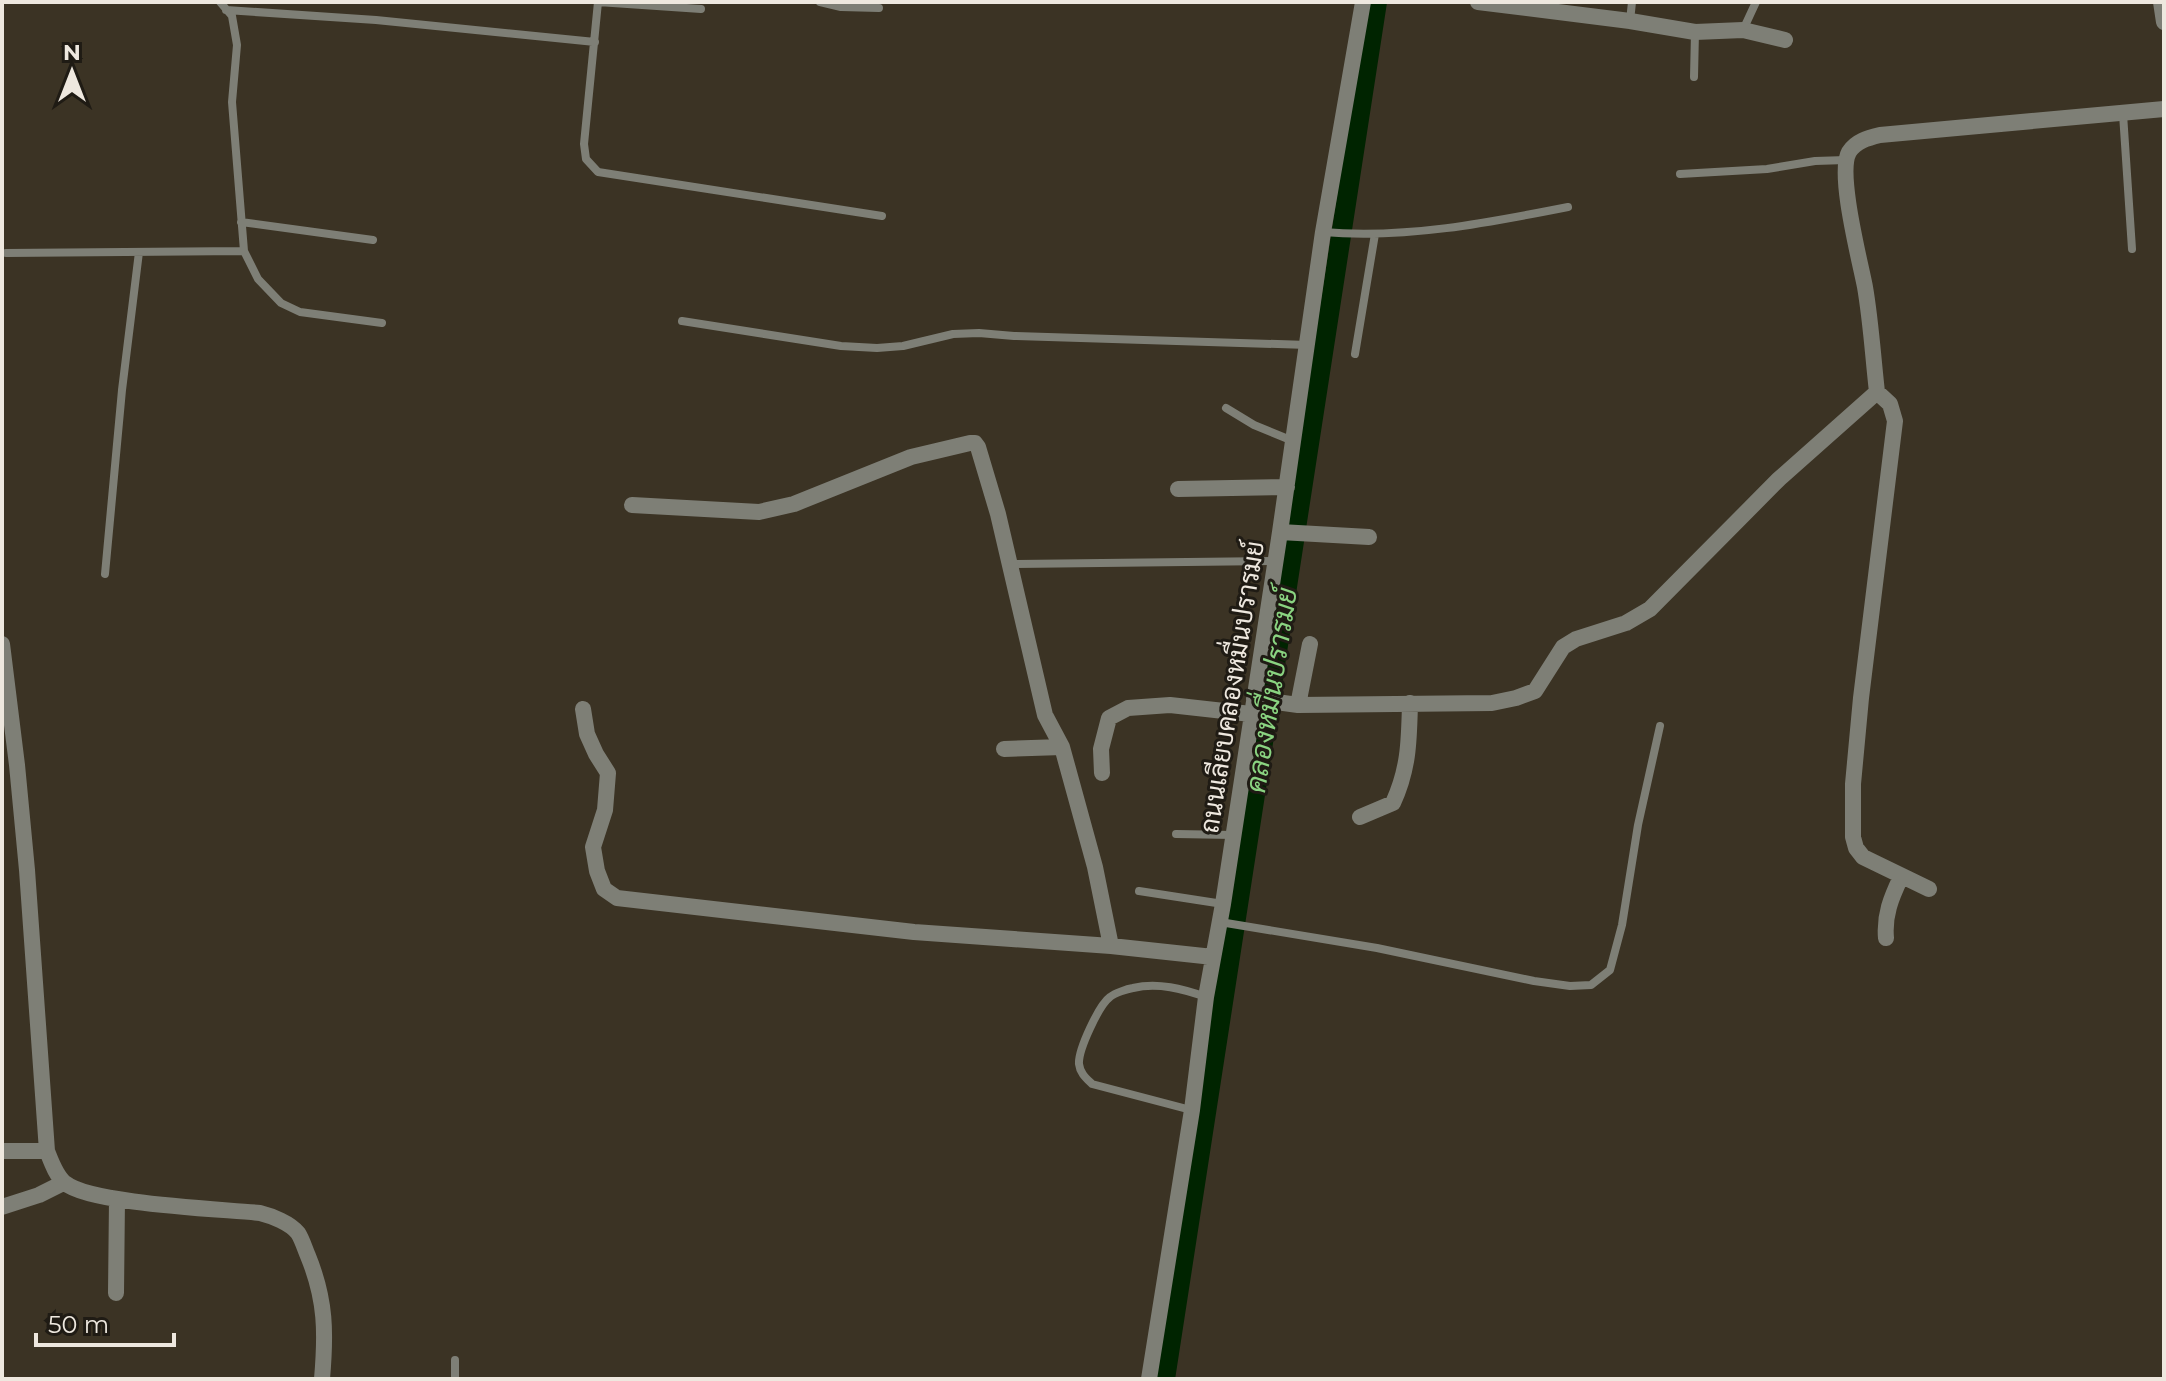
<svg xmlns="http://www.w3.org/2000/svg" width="2166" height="1381" viewBox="0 0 2166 1381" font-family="Montserrat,Sarabun,sans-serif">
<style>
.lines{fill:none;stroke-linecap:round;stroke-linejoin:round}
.canal{stroke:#002400;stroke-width:20}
.service{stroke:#7e7f76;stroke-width:8}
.minor{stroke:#7e7f76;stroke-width:16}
.labels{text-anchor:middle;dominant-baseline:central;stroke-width:6;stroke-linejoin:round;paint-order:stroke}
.street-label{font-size:26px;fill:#eee8df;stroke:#1f1b14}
.water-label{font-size:28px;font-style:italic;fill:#8ad481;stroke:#1f1b14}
</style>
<rect width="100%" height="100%" fill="#3b3324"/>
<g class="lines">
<path class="canal" d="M 1165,1379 L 1377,2"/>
<path class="service" d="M 220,2 L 232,16 L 237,45 L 232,102 L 244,251 L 258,279 L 281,303 L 300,312 L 382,323
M 598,2 L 584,144 L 586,159 L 598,172 L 882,216
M 598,2 L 701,9
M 820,2 L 841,7 L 879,8
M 226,10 L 376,20 L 595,42
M 1630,21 L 1632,2
M 1743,30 L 1756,2
M 1694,77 L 1695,32
M 2123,114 L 2132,249
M 1680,174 L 1767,169 L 1815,161 L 1846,160
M 241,222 L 373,240
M 1323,232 C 1406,239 1487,223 1568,207
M 6,253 L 244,251
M 682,321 L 841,346 L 877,348 L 903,346 L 953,334 L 979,333 L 1014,336 L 1308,345
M 1355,354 L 1375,234
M 1226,408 L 1254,425 L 1293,441
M 1011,564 L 1275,561
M 105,574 L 122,390 L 139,252
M 1176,834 L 1233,835
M 1139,891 L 1223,904
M 1220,922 L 1377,948 L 1534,981 L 1570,986 L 1591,985 L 1610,970 L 1622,925 L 1638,825 L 1660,726
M 1191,1110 L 1092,1084 C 1086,1078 1080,1073 1079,1064 C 1078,1050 1099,1005 1110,997 C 1115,993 1127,989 1133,988 C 1158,982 1183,989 1206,997
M 455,1360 L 455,1379"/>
<path class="minor" d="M 1478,2 L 1630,21 L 1695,32 L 1743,30 L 1785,40
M 2161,2 L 2164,22
M 1877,392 L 1890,404 L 1895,421 L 1861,698 L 1853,784 L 1853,837 L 1856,848 L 1863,857 L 1929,889
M 1178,489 L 1287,487
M 632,505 L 759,512 L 794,504 L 911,457 L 970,443 L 975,443 L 978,447 L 998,514 L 1045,715 L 1062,747 L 1095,867 L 1111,946
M 1280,532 L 1369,537
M 2,644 L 17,765 L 27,870 L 47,1151 C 51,1161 56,1176 65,1183 C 90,1204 222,1209 260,1213 C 272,1216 290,1223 298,1233 C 302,1239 305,1249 308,1256 C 326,1300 326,1333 322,1379
M 1254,699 L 1298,705 L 1492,703 L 1516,698 L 1535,691 L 1563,647 L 1576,639 L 1626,623 L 1650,609 L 1779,479 L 1877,392 C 1873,357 1871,322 1865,287 C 1860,261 1837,173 1849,152 C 1856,141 1868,138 1880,135 L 2164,109
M 1298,705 L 1310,644
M 583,709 L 587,734 L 596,754 L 608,773 L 605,810 L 593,847 L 597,871 L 604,889 L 617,898 L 914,932 L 1111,946 L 1213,957
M 1004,749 L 1062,747
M 1102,773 L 1101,749 L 1109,718 L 1128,708 L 1170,705 L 1251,714
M 1360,817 L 1393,803 C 1409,768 1409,741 1410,703
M 1886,938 C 1884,915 1891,898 1901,877
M 2,1151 L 47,1151
M 2,1207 L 39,1195 L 63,1183
M 116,1293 L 117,1199
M 1149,1379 L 1192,1110 L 1206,997 L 1223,904 L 1280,532 L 1323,232 L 1363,2"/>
</g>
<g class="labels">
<g class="street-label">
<text transform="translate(1232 687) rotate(-81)">ถนนเลียบคลองหมื่นปรารมย์</text>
</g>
<g class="water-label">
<text transform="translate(1271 690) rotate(-81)">คลองหมื่นปรารมย์</text>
</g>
</g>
<rect width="2166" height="1381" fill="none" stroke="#eee8df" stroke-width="8"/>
<g transform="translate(72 72)" stroke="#1f1b14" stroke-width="6" paint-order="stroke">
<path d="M0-6L14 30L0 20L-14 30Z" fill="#eee8df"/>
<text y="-12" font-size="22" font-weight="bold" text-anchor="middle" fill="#eee8df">N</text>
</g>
<path d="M36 1333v12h138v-12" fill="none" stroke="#eee8df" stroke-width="4"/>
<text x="48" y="1333" font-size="24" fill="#eee8df" stroke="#1f1b14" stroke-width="6" paint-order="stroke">50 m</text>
</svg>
